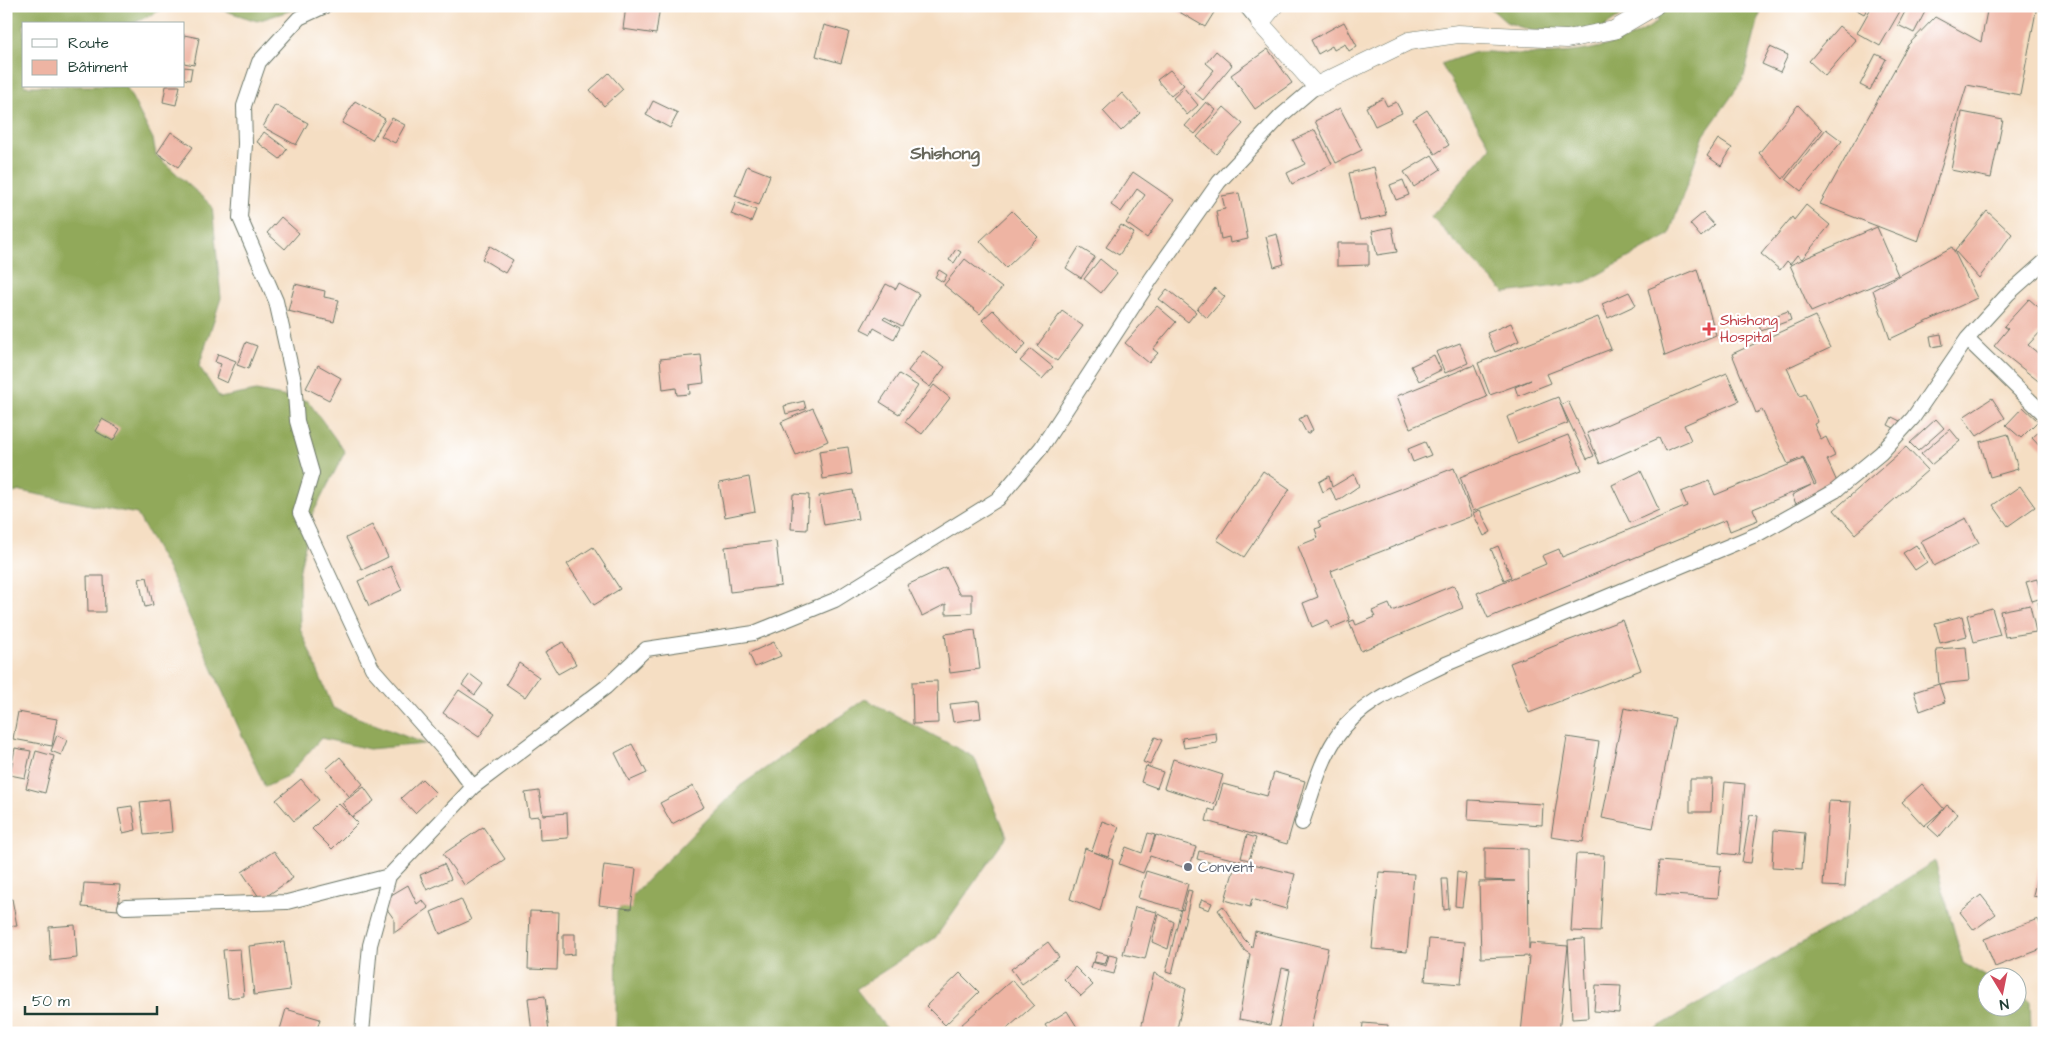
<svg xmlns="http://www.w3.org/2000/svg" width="2050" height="1039" viewBox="0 0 2050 1039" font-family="'Architects Daughter',sans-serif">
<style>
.forest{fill:#91a95a;stroke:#587347}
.building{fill:#eeb4a3}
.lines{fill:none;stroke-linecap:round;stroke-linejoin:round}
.minor-casing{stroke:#6a7566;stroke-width:16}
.tertiary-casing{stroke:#6a7566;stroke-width:19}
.minor{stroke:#fff;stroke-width:14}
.tertiary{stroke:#fff;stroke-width:18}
.health-dot{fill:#e0444e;stroke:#fff;stroke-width:2}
.worship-dot{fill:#6b7280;stroke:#fff;stroke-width:2}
.labels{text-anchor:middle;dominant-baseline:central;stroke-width:4.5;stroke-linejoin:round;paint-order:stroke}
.health-label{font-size:15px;fill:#be3a42;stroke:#fff;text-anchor:start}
.worship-label{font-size:15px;fill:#5b616d;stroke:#fff;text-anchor:start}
.quarter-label{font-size:18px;font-weight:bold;fill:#67675b;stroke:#fff}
</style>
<rect width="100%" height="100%" fill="#fff"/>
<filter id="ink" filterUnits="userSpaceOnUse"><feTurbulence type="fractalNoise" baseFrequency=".02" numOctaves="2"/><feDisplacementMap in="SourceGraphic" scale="10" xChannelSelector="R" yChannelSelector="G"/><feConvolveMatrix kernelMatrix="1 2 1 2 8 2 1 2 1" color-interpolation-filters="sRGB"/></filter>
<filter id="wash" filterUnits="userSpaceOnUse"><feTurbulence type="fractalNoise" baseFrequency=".0096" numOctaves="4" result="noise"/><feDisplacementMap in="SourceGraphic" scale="20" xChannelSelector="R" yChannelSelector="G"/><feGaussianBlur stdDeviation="1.12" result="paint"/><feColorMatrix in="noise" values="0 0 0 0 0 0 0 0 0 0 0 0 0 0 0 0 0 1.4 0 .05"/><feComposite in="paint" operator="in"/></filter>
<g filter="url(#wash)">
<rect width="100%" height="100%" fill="#f5dec3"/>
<path class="forest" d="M 6,6 L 182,6 L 165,8 L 132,24 L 24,24 L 24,86 L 126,86 L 153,139 L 156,155 L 212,206 L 221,298 L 199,366 L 220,398 L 256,391 L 308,401 L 345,452 L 311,517 L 299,574 L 300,628 L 333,708 L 425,744 L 369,749 L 321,738 L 287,777 L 265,787 L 170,573 L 137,514 L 20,491 L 6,495 Z
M 210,6 L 305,6 L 257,21 Z
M 1488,6 L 1636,6 L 1601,29 L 1532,31 L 1506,22 Z
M 1658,6 L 1762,6 L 1743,80 L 1704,135 L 1669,235 L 1585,282 L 1505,293 L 1431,217 L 1491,147 L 1441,64 C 1453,60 1466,54 1478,52 C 1491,51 1505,54 1517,54 C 1566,55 1617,51 1657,22 Z
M 865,699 L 974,757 L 1007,836 L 935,938 L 856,989 L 890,1033 L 616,1033 L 617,911 L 740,786 Z
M 1935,861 L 1963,963 L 1987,977 L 1988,1006 L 2018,1006 L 2018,994 L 2030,1001 L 2031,1033 L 1648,1033 L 1841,920 Z"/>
<g id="blocks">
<path class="building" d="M 626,6 L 660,6 L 656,34 L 623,29 Z
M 1179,6 L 1218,6 L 1205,27 L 1176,10 Z
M 1850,6 L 1869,6 L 1864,14 Z
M 1872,6 L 1903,6 L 1880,46 L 1857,33 Z
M 1908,6 L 1928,6 L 1914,33 L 1898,25 Z
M 1988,6 L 2037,6 L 2020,95 L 1967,85 L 1918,242 L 1820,204 L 1908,45 L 1935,17 L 1981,42 Z
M 1344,22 L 1357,46 L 1349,51 L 1345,44 L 1334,50 L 1332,46 L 1318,54 L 1311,40 Z
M 824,25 L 849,32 L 841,63 L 816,56 Z
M 1839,26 L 1856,40 L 1825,76 L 1809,61 Z
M 184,35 L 199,38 L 194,65 L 184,63 Z
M 1770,47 L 1788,55 L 1780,72 L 1762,64 Z
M 1268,49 L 1292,83 L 1255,109 L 1231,75 Z
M 1216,51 L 1232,65 L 1203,100 L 1195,93 L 1214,70 L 1206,63 Z
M 1876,54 L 1886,59 L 1870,90 L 1860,85 Z
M 184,67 L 192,68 L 190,80 L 184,79 Z
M 1170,70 L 1184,85 L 1171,96 L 1157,80 Z
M 609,73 L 623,89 L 604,106 L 590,90 Z
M 166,86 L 180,86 L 176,105 L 163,102 Z
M 1184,88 L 1198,105 L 1187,115 L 1173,98 Z
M 1122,93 L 1140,113 L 1121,131 L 1103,111 Z
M 1383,98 L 1387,106 L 1396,102 L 1402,113 L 1375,126 L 1366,107 Z
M 355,101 L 385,119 L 372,140 L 342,123 Z
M 653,101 L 678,113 L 670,128 L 646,115 Z
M 1206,102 L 1216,110 L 1195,134 L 1185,126 Z
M 275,105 L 308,123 L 296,145 L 263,127 Z
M 1798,105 L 1822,130 L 1783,179 L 1759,153 Z
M 1224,107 L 1243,124 L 1216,154 L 1197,137 Z
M 1340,108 L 1362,150 L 1336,163 L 1315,121 Z
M 1427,110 L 1449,145 L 1435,154 L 1413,119 Z
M 1962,112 L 2003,120 L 1991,178 L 1951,170 Z
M 392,118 L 405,125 L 395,143 L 381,136 Z
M 1826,129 L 1842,141 L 1801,191 L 1786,179 Z
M 1315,130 L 1332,164 L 1292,184 L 1287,173 L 1305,164 L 1293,140 Z
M 171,132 L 193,147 L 178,167 L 157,153 Z
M 264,132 L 287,149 L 280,159 L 257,142 Z
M 1718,139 L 1732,148 L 1721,166 L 1707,156 Z
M 1432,155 L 1441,169 L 1414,187 L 1404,172 Z
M 747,166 L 770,175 L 759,205 L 735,196 Z
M 1374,167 L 1386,215 L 1360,221 L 1349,173 Z
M 1133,172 L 1174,200 L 1147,238 L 1126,223 L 1145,195 L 1137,189 L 1121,212 L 1111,205 Z
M 1403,180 L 1409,195 L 1396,200 L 1390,185 Z
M 1239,193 L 1248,239 L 1230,243 L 1229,237 L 1221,239 L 1216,211 L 1225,209 L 1222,196 Z
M 736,202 L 756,210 L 751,222 L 731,214 Z
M 1806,205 L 1830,225 L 1802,259 L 1797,255 L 1790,264 L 1787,261 L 1780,270 L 1761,254 L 1792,217 L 1794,220 Z
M 1012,211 L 1038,237 L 1006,268 L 980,241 Z
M 1987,211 L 2012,234 L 1979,278 L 1955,251 Z
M 1703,213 L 1714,225 L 1701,237 L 1690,224 Z
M 281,217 L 299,233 L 285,249 L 267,233 Z
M 1121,225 L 1134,233 L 1119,255 L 1106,247 Z
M 1392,227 L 1397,252 L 1377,255 L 1372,231 Z
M 1877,227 L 1898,275 L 1811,312 L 1790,265 Z
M 1277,234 L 1284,264 L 1274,267 L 1266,237 Z
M 1337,243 L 1369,243 L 1369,265 L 1337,266 Z
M 490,246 L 513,260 L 505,273 L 482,259 Z
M 1079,247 L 1095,257 L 1081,278 L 1066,268 Z
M 1952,247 L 1977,298 L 1890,339 L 1873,290 Z
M 956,249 L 961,252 L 954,263 L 949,260 Z
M 965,259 L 1002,288 L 980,314 L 944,285 Z
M 1100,259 L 1117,273 L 1101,293 L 1084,279 Z
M 1697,269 L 1716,335 L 1665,356 L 1648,289 Z
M 939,270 L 947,275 L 943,282 L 935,277 Z
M 899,283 L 919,294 L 902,326 L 885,317 L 883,319 L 900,328 L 894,339 L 874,328 L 871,334 L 861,329 L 886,284 L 896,289 Z
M 295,284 L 325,291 L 324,297 L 339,300 L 334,322 L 288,311 Z
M 1215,288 L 1225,297 L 1207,318 L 1197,309 Z
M 1167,289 L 1196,312 L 1188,322 L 1159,299 Z
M 1629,292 L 1636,305 L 1608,318 L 1602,304 Z
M 2029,299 L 2044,312 L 2044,328 L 2028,345 L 2044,358 L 2044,382 L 2042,384 L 1994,346 L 2008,329 L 2004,326 Z
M 1157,306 L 1176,322 L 1153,349 L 1158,353 L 1149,363 L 1125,343 Z
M 993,310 L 1026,344 L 1016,355 L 982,320 Z
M 1062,311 L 1083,326 L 1057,361 L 1037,346 Z
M 1788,311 L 1791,320 L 1761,331 L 1758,322 Z
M 1815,316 L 1830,348 L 1787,368 L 1800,396 L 1805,394 L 1818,422 L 1814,424 L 1821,440 L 1826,437 L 1835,456 L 1827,460 L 1838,484 L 1796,504 L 1792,495 L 1811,485 L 1753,509 L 1758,520 L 1730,531 L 1726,520 L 1488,618 L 1477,593 L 1546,564 L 1542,556 L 1559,549 L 1562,557 L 1687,506 L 1681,492 L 1709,481 L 1715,495 L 1803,459 L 1814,485 L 1816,484 L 1803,457 L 1788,464 L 1762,410 L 1756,413 L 1732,354 Z
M 1598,317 L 1611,349 L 1547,374 L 1551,383 L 1518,396 L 1515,387 L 1531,380 L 1490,395 L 1478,363 Z
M 1511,323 L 1519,341 L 1495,352 L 1487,333 Z
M 1941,334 L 1943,345 L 1932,347 L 1930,336 Z
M 246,342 L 257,346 L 248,369 L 237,365 Z
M 1460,343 L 1468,363 L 1445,373 L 1436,352 Z
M 1031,349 L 1053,367 L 1042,379 L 1020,361 Z
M 923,351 L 945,367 L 930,387 L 908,371 Z
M 218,354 L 236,361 L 227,383 L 216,378 L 221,364 L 215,362 Z
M 701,355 L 704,383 L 689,385 L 690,394 L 677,395 L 676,388 L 663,390 L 660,359 Z
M 1434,355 L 1441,370 L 1419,381 L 1411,366 Z
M 318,365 L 341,378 L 329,400 L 306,388 Z
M 1474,365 L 1487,397 L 1410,428 L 1397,396 Z
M 1727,373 L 1739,401 L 1684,425 L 1691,440 L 1665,451 L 1659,438 L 1600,464 L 1587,433 Z
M 899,374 L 918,386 L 899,414 L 880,402 Z
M 934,385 L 950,398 L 922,434 L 905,422 Z
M 1558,397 L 1568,423 L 1517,443 L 1507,417 Z
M 1992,398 L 2005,418 L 1977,436 L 1963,417 Z
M 804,401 L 806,409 L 786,414 L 784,406 Z
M 1568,401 L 1594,456 L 1587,459 L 1561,405 Z
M 2023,407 L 2038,421 L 2021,438 L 2006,425 Z
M 813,408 L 828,441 L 796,455 L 781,422 Z
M 1306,415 L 1313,430 L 1307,434 L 1299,419 Z
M 1892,417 L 1902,422 L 1898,430 L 1888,425 Z
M 102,419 L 120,429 L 113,441 L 95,431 Z
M 1936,419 L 1944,428 L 1918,451 L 1910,443 Z
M 2044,427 L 2044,451 L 2032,438 Z
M 1950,429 L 1960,441 L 1931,465 L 1921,454 Z
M 2008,434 L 2018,469 L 1990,477 L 1980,442 Z
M 1568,435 L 1582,470 L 1473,511 L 1460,477 Z
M 1425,442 L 1431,455 L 1413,462 L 1408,449 Z
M 848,447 L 852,474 L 823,479 L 819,451 Z
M 1906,447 L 1928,470 L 1855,534 L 1834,510 Z
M 1454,468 L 1472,516 L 1331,571 L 1350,620 L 1331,628 L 1328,620 L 1312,627 L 1303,603 L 1318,597 L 1298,546 L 1318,538 L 1315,529 L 1321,527 L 1318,521 Z
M 1263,471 L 1290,489 L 1244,557 L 1217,540 Z
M 1641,471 L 1659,510 L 1630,523 L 1612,485 Z
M 1354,474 L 1359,486 L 1337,501 L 1330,488 L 1323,492 L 1319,482 L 1329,476 L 1332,487 Z
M 749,477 L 755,511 L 725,517 L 719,483 Z
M 2020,486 L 2035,507 L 2008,526 L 1993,505 Z
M 853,490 L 858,519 L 824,525 L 819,496 Z
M 793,494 L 809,495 L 807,530 L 791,529 Z
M 1480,510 L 1491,532 L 1484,536 L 1473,513 Z
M 1966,518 L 1979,543 L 1934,566 L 1921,541 Z
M 372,525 L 388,557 L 362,570 L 346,538 Z
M 776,541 L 781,586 L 730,592 L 725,547 Z
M 1916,545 L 1927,562 L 1915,570 L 1903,553 Z
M 1498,546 L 1511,577 L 1504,580 L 1491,549 Z
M 593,547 L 620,589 L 594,605 L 567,564 Z
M 391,566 L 402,590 L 369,606 L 358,581 Z
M 946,567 L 959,594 L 972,594 L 972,613 L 946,614 L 946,604 L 922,616 L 907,585 Z
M 87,576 L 104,576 L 105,612 L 88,612 Z
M 147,577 L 153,605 L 145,607 L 139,579 Z
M 2037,579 L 2042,598 L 2032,601 L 2026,582 Z
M 1454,585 L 1463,608 L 1361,651 L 1349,622 L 1354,620 L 1356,625 L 1375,617 L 1372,611 L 1389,604 L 1392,611 Z
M 2044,601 L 2044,616 L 2040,616 L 2038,602 Z
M 2030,605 L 2036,632 L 2005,637 L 2000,611 Z
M 1992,608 L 2000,635 L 1974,642 L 1967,615 Z
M 1962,616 L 1967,636 L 1940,643 L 1935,623 Z
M 1622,620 L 1641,670 L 1529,713 L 1510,663 Z
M 975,630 L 980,669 L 950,673 L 945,634 Z
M 563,642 L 576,664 L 558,674 L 545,652 Z
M 774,642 L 781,656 L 755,667 L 749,653 Z
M 1966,647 L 1969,681 L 1939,684 L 1945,702 L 1920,711 L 1914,692 L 1939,684 L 1936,649 Z
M 519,663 L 539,677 L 525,697 L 506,684 Z
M 470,674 L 483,684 L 475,695 L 462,685 Z
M 937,681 L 938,723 L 913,724 L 912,682 Z
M 459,690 L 495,714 L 479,737 L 443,713 Z
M 979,701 L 981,718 L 953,722 L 950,704 Z
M 1624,708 L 1675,718 L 1653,828 L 1602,818 Z
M 18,712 L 57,719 L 52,746 L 13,739 Z
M 1216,733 L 1217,743 L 1184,748 L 1182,738 Z
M 57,735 L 67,740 L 61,755 L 51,751 Z
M 1155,737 L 1162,740 L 1150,765 L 1143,762 Z
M 1567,737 L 1599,742 L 1583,842 L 1551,837 Z
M 632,744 L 647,773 L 629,781 L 615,753 Z
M 15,748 L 31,751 L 25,778 L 10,775 Z
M 36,751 L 54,756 L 45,793 L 26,788 Z
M 340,757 L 363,784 L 349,796 L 326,769 Z
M 1173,759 L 1223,775 L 1214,804 L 1164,788 Z
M 1146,766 L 1163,772 L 1157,788 L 1141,782 Z
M 1274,772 L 1305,781 L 1287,844 L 1206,821 L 1209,809 L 1215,811 L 1223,784 L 1267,796 Z
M 301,779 L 319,800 L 294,821 L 276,800 Z
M 422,779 L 436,793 L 415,813 L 401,798 Z
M 1690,779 L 1712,779 L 1711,812 L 1690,812 Z
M 1725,782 L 1745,784 L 1739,855 L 1719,853 Z
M 1922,784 L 1944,809 L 1924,826 L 1902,802 Z
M 693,786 L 704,807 L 672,824 L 660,803 Z
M 364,787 L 374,801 L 352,817 L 342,803 Z
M 539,791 L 543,815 L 567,813 L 568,838 L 540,840 L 539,816 L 529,817 L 525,793 Z
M 169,799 L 172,832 L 144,835 L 140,802 Z
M 1469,800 L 1543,804 L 1542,825 L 1468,820 Z
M 1829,801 L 1851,802 L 1845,887 L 1823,886 Z
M 338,803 L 358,823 L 332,849 L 312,829 Z
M 1947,805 L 1958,814 L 1939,837 L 1928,827 Z
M 132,806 L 136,830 L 123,833 L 118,808 Z
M 1750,815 L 1758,816 L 1751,863 L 1742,862 Z
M 1102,821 L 1119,827 L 1108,857 L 1094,852 L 1113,860 L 1100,911 L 1070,899 L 1085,848 L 1092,851 Z
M 483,827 L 505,859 L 465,886 L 443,854 Z
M 1774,830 L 1805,833 L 1802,869 L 1772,867 Z
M 1148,833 L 1155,835 L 1150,852 L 1156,835 L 1196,847 L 1189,869 L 1150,856 L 1143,873 L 1119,864 L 1126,847 L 1142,853 Z
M 1247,835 L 1256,838 L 1249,860 L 1241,858 Z
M 1485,848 L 1528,849 L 1529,950 L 1530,943 L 1568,946 L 1559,1033 L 1521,1033 L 1529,956 L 1481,958 L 1479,882 L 1515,881 L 1485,880 Z
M 274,851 L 293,878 L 261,900 L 242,872 Z
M 1199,851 L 1295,874 L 1286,909 L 1252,899 L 1250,907 L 1225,900 L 1234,869 L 1197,859 Z
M 1576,854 L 1604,855 L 1600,932 L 1571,931 Z
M 2040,860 L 2044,860 L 2044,898 L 2033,896 Z
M 1659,861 L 1721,866 L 1718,898 L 1656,894 Z
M 444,864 L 451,879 L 427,890 L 420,875 Z
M 604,865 L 636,869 L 631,909 L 599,905 Z
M 1146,871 L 1188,884 L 1181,910 L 1138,898 Z
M 1379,872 L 1414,874 L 1407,952 L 1372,949 Z
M 1457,872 L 1466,874 L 1462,907 L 1455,906 Z
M 1442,879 L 1447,879 L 1449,909 L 1444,910 Z
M 84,883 L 120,885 L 118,910 L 82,907 Z
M 408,885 L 417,904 L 422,900 L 429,908 L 394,933 L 394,919 L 381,901 Z
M 1188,890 L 1192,891 L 1172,974 L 1166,972 L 1181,909 L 1183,910 Z
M 1981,895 L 1996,914 L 1974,930 L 1960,912 Z
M 12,899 L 17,926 L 6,927 L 6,900 Z
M 461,899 L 471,920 L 440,934 L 431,912 Z
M 1202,899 L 1212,903 L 1209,910 L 1199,906 Z
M 1223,906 L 1244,939 L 1252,947 L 1255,931 L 1328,948 L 1310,1033 L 1294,1033 L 1279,1028 L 1290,970 L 1282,968 L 1270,1025 L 1239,1019 L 1250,954 L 1245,951 L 1218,910 Z
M 1135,907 L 1157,912 L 1145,959 L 1123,954 Z
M 530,911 L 559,912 L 557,970 L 528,969 Z
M 1159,914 L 1174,922 L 1168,949 L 1152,942 Z
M 2038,919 L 2044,934 L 2044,948 L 1995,967 L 1984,939 Z
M 75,925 L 77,958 L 51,961 L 49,927 Z
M 563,934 L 575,934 L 575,954 L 563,955 Z
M 1429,939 L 1465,942 L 1461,984 L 1425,981 Z
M 1584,939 L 1588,1018 L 1572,1019 L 1568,940 Z
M 284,942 L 290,990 L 254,995 L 249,946 Z
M 1048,942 L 1059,957 L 1022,984 L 1011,969 Z
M 240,949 L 244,996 L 228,998 L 223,950 Z
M 1097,952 L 1108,955 L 1105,964 L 1094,962 Z
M 1109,955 L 1118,957 L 1114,974 L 1090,968 L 1092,962 L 1106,966 Z
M 1075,967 L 1093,985 L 1081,996 L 1064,979 Z
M 960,973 L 979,992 L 945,1025 L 926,1006 Z
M 1154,973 L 1186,989 L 1176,1033 L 1140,1033 Z
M 1012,980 L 1034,1005 L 1002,1033 L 952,1033 Z
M 1596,985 L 1621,986 L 1619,1013 L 1594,1011 Z
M 545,996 L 549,1033 L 532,1033 L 528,998 Z
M 286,1009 L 320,1019 L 316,1033 L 279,1033 Z
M 1067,1011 L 1077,1027 L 1068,1033 L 1050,1033 L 1045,1025 Z
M 1363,1023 L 1388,1025 L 1387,1033 L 1362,1033 Z"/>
</g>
</g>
<g filter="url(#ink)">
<use href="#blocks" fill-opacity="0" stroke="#6a7566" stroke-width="1"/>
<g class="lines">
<defs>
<path id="minor" d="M 325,6 L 299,18 L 259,62 L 244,106 L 245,144 L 240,218 L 276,301 L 294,381 L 297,421 L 312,473 L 300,513 L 372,668 L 446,752 L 473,787
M 1246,6 L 1260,23
M 1967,339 L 2044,414
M 1302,823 C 1312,795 1319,764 1336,738 C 1360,701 1408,683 1446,664 L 1760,533 L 1835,491 L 1881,453 L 1913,418 L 1967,339 L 2008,294 L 2044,262
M 125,907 L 287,902 L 389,876
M 362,1033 L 370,945 L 389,876 L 473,787 L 606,687 L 646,649 L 754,633 L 835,600 L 998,499 L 1041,448 L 1151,279 L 1219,182 L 1282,115 L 1316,86"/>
<path id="tertiary" d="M 1274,6 L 1260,23 L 1316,86 L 1409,41 L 1458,34 L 1567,39 L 1614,30 L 1655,6"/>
</defs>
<use href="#minor" class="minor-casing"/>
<use href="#tertiary" class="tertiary-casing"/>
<use href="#minor" class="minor"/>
<use href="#tertiary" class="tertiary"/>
</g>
</g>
<path class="health-dot" d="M1706.5 321.5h5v5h5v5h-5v5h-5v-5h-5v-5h5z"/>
<circle class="worship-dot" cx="1188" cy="867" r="5"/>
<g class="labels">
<g class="health-label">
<text x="1720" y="320">Shishong<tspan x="1720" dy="17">Hospital</tspan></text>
</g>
<g class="worship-label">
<text x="1198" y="867">Convent</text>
</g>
<g class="quarter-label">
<text x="945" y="153">Shishong</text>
</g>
</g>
<rect width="2050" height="1039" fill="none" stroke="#fff" stroke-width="25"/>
<rect x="22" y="22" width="162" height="65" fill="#ffffff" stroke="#a5b1ae"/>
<rect x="32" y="39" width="25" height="8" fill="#ffffff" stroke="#a5b1ae"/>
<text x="68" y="48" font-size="15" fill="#1f3d34">Route</text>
<rect x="32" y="60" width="25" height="15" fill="#eeb4a3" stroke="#a5b1ae"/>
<text x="68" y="72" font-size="15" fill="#1f3d34">Bâtiment</text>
<g transform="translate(2002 992) rotate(170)"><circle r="24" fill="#ffffff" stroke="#a5b1ae"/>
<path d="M0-4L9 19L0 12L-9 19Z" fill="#d1495b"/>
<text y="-8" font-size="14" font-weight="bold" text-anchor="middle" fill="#1f3d34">N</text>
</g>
<path d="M25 1006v8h132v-8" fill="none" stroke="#1f3d34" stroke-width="2.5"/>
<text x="32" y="1006" font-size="15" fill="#1f3d34" stroke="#ffffff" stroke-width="4" paint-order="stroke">50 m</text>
</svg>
